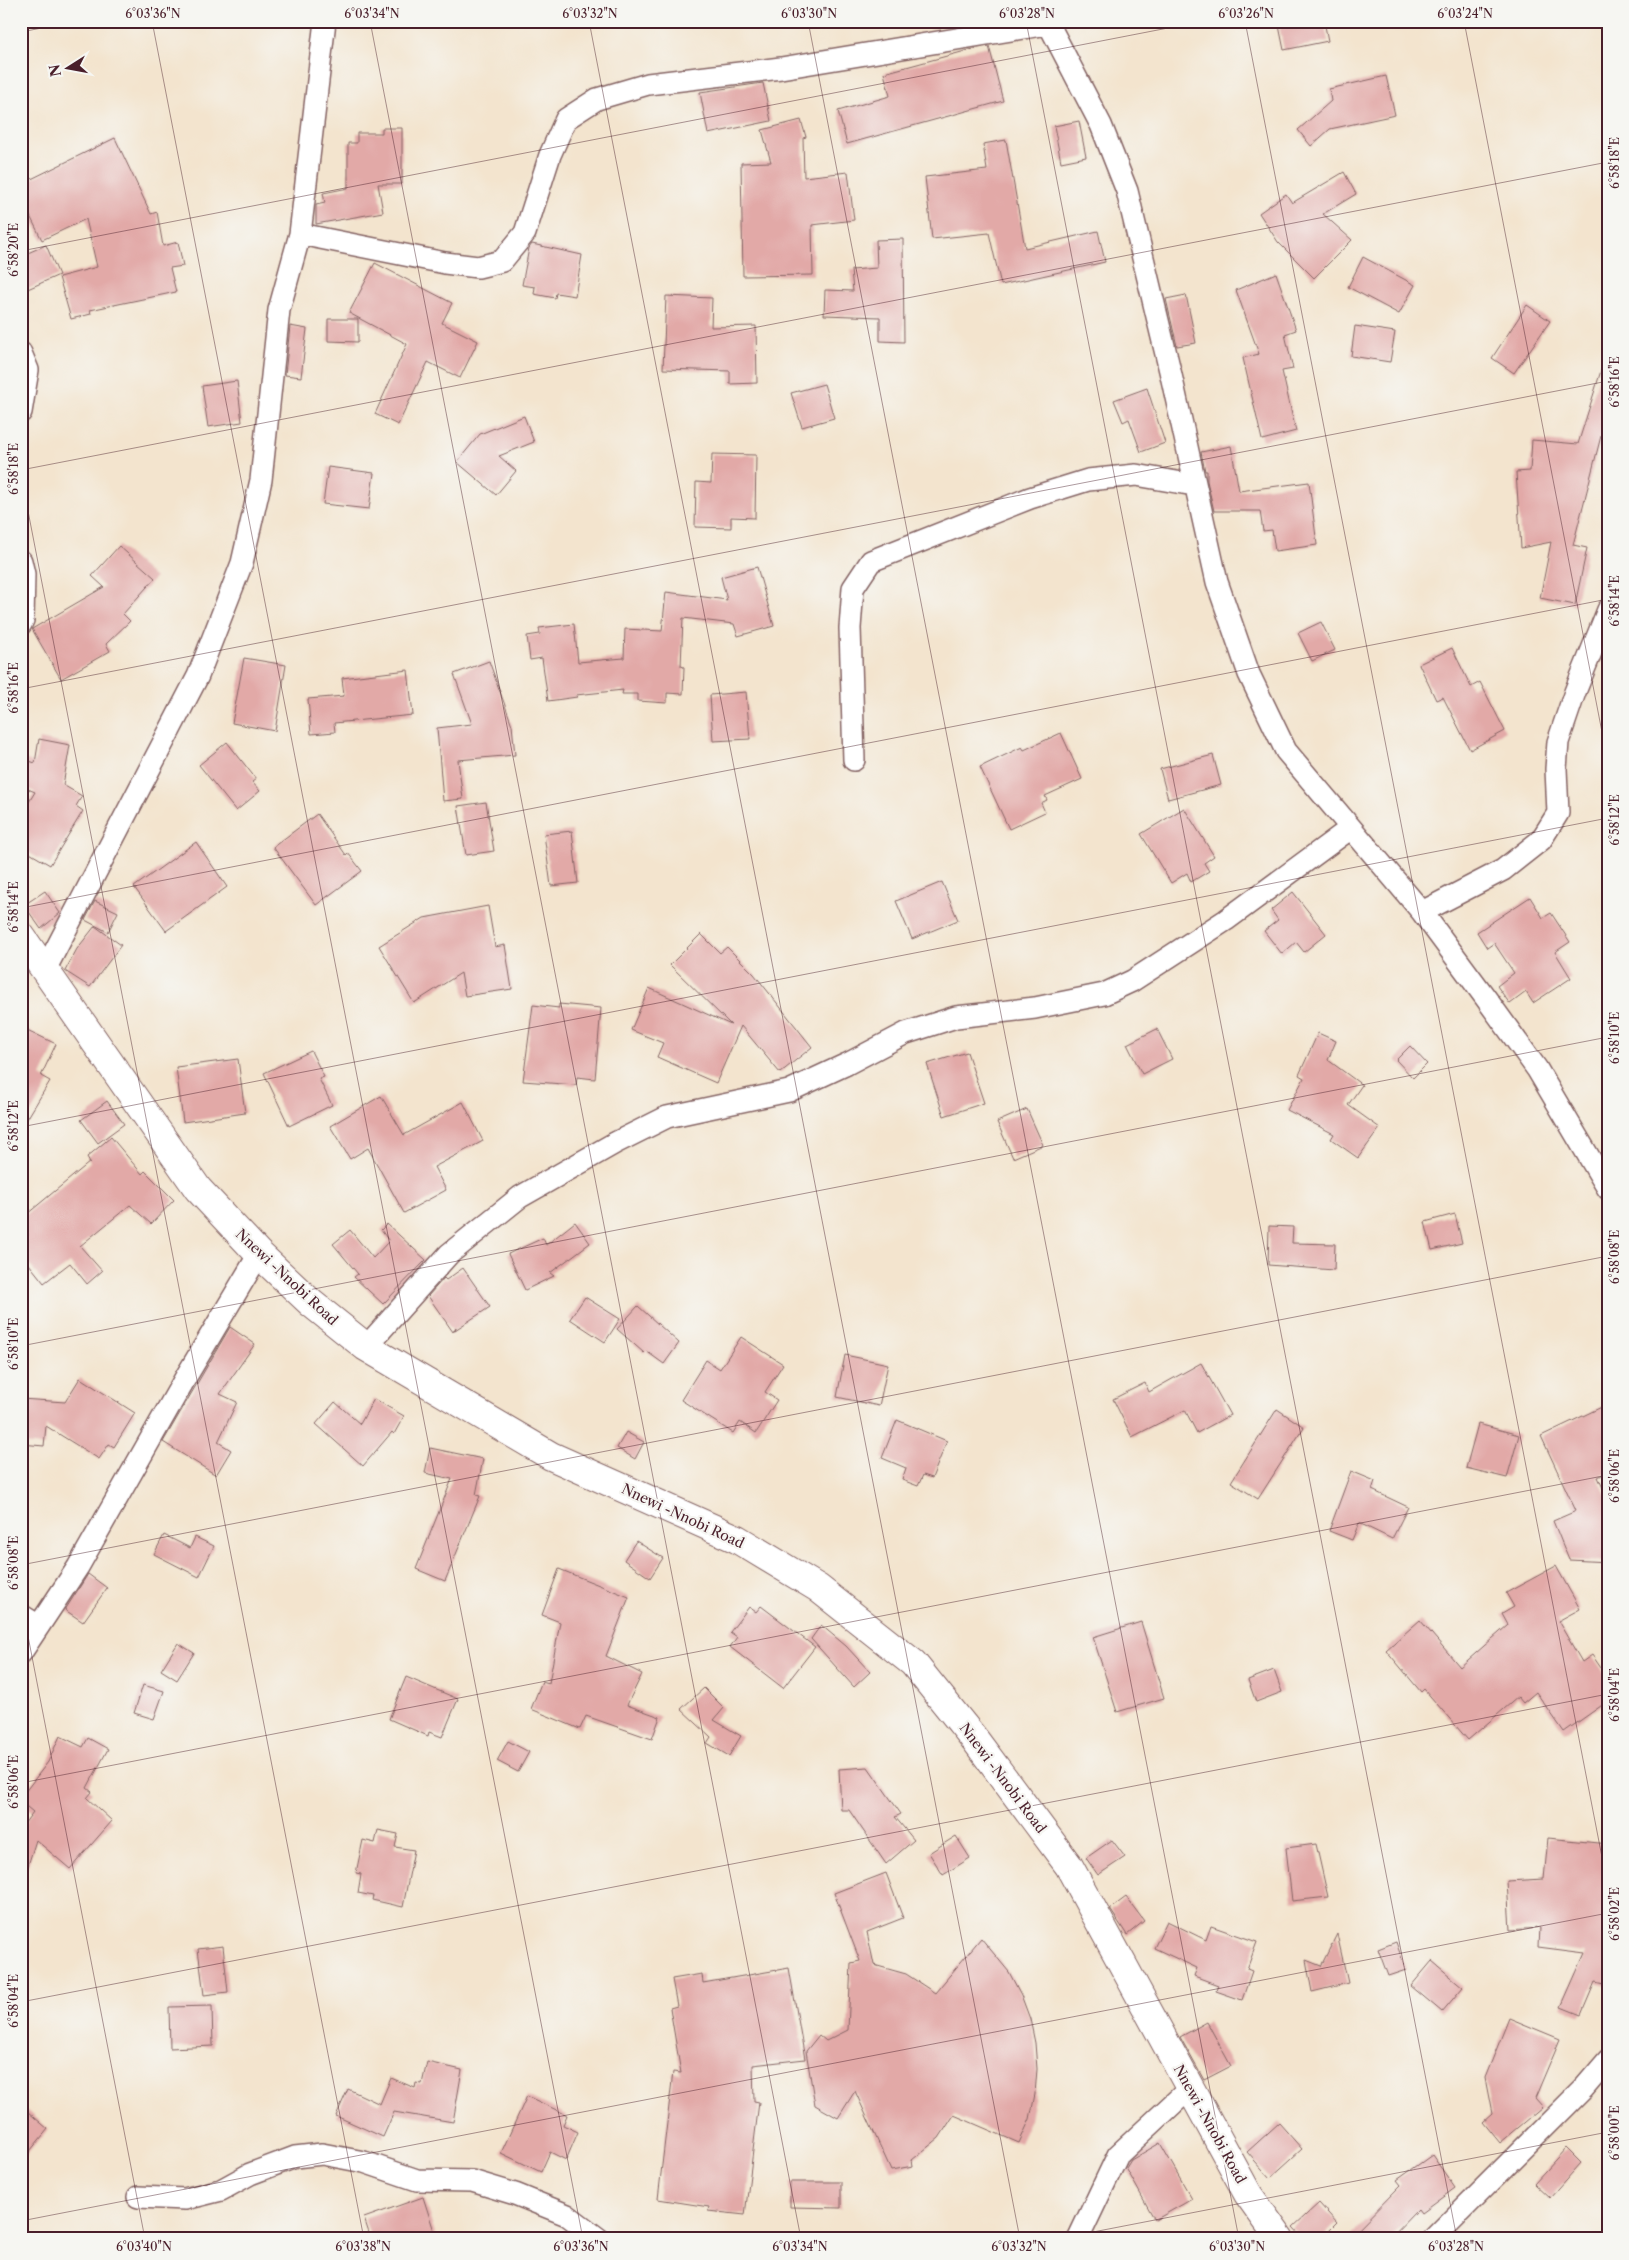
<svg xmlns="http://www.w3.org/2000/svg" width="1629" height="2260" viewBox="0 0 1629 2260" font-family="'Libre Caslon Text',serif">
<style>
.building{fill:#e2a9a7}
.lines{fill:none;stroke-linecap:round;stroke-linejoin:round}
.street-casing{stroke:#856464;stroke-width:24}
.secondary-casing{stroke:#856464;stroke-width:30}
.street{stroke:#fff;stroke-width:21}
.secondary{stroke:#fff;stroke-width:28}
.ticks{fill:none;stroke:#4a1f2b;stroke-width:1;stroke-opacity:0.45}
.labels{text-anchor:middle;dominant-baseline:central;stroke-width:4.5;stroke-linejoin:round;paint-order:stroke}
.street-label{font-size:14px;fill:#4a1f2b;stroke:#f6f6f2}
.neatline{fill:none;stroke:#4a1f2b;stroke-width:2}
.ticks-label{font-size:12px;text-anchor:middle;fill:#4a1f2b}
</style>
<rect width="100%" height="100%" fill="#f6f6f2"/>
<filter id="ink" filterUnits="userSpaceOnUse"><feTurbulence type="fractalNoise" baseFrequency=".02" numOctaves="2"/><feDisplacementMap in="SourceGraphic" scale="10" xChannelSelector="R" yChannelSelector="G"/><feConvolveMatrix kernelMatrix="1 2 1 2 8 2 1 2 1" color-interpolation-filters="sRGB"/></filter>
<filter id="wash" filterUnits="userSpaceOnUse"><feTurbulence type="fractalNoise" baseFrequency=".0096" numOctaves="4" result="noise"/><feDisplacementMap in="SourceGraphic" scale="20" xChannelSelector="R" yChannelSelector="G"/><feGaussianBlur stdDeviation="1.12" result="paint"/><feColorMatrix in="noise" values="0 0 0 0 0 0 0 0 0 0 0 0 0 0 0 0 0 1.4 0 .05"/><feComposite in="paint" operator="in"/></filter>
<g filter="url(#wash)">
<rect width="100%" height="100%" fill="#f3e4ce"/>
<g id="blocks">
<path class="building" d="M 1278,21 L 1324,21 L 1328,41 L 1284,50 Z
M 989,46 L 1003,101 L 847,144 L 838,111 L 890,96 L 884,73 L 969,50 Z
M 1386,76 L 1395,115 L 1330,129 L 1311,146 L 1298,130 L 1331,101 L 1329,89 Z
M 763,83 L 771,121 L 708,134 L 700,92 Z
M 801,120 L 806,137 L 803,138 L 804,177 L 848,172 L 854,220 L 812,225 L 813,275 L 743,276 L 741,163 L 771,162 L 762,130 Z
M 1079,121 L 1086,157 L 1061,162 L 1054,126 Z
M 382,128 L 402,128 L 402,184 L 378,184 L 383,212 L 316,224 L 316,205 L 325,203 L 323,193 L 348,188 L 348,143 L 357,143 L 357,133 L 382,133 Z
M 115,138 L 151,214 L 157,212 L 163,246 L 178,242 L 183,266 L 170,268 L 176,292 L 90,310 L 91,314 L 71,319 L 59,277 L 97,267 L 86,219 L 42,240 L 21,198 L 21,184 Z
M 1006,140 L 1025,248 L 1098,231 L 1105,262 L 1001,285 L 989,233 L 932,239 L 925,177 L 987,170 L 983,144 Z
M 1344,172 L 1356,194 L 1323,214 L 1352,240 L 1314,278 L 1278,242 L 1259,213 L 1286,194 L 1292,203 Z
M 903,239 L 904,342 L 880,341 L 880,317 L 824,315 L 825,290 L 853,291 L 851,270 L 877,268 L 876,240 Z
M 532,244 L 582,255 L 575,296 L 556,293 L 555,298 L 534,294 L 535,287 L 522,285 L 529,248 Z
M 46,245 L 59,275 L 21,292 L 21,256 Z
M 1363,257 L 1415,285 L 1399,314 L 1348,287 Z
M 375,263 L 452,303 L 442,323 L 478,341 L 460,378 L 428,362 L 398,425 L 375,414 L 407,344 L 349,313 Z
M 1276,273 L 1296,330 L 1285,334 L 1293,369 L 1282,371 L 1296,431 L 1262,440 L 1243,358 L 1259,354 L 1236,290 Z
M 1186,295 L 1196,343 L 1177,346 L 1166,299 Z
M 666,296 L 712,298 L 711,327 L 756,326 L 757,383 L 730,384 L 730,371 L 663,369 Z
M 1527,305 L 1550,321 L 1514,373 L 1492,358 Z
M 328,319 L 358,319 L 358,342 L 328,341 Z
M 290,326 L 307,329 L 301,377 L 285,375 Z
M 1355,326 L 1395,332 L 1390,362 L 1351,356 Z
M 1604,361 L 1608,362 L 1608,438 L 1601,436 L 1573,545 L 1587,548 L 1575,605 L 1540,598 L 1551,542 L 1521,548 L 1516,472 L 1530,471 L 1532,440 L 1578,444 Z
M 237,381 L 242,422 L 208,427 L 202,386 Z
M 824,384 L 834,418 L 802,427 L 791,393 Z
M 1147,388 L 1165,443 L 1141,452 L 1129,419 L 1123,422 L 1114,400 Z
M 524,416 L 534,442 L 499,456 L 516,471 L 496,495 L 457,462 L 480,434 Z
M 1231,446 L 1239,491 L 1309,482 L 1317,545 L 1275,551 L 1272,530 L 1263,531 L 1260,511 L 1214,511 L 1207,481 L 1207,471 L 1205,471 L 1201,452 Z
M 712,454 L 756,455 L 755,518 L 731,517 L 731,528 L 695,527 L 696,482 L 711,483 Z
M 328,467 L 374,473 L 369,509 L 323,504 Z
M 119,546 L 155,578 L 123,614 L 130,621 L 106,644 L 110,651 L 61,679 L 32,629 L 104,587 L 92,576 Z
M 757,567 L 774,626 L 738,636 L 734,624 L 683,618 L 681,666 L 684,667 L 683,694 L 667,693 L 667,703 L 638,701 L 638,694 L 622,694 L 623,690 L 576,695 L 577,697 L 548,701 L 542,658 L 530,660 L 527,636 L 540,634 L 539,628 L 574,624 L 578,662 L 624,658 L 625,629 L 662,631 L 666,592 L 727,600 L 721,577 Z
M 1321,622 L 1335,650 L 1312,661 L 1298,633 Z
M 1452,648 L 1471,687 L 1480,682 L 1505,731 L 1470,750 L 1443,697 L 1436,700 L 1419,664 Z
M 244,658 L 286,665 L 275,731 L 232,723 Z
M 489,661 L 512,725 L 515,755 L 458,760 L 463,799 L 443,801 L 437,728 L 472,724 L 454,674 Z
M 408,670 L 413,715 L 334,723 L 335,732 L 311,734 L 308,699 L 344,696 L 342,678 Z
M 746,692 L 750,739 L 713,741 L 710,695 Z
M 1061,733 L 1082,779 L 1045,796 L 1047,800 L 1041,803 L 1045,812 L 1009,829 L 980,767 L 1022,747 L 1024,750 Z
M 39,739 L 70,745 L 63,785 L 82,796 L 76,806 L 83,811 L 50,865 L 21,848 L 21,815 L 35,792 L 21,786 L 21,758 L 35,763 Z
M 227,742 L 256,779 L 252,782 L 260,791 L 236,811 L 199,765 Z
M 1213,755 L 1221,785 L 1168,799 L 1160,769 Z
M 486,802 L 494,851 L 466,855 L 458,806 Z
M 1184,808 L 1214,856 L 1204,863 L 1209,871 L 1191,882 L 1187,873 L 1171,883 L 1141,834 Z
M 317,814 L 346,855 L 348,853 L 362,871 L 316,905 L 273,847 Z
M 572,831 L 578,883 L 551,886 L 544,834 Z
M 196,842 L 227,887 L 166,931 L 134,887 Z
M 942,882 L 958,920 L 912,939 L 896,901 Z
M 45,891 L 60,913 L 41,929 L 24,905 Z
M 1293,892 L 1326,934 L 1304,952 L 1296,942 L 1282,954 L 1264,931 L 1278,920 L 1271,910 Z
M 1530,897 L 1543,918 L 1551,913 L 1570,942 L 1555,952 L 1571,978 L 1533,1003 L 1526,992 L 1510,1004 L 1497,986 L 1514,973 L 1494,943 L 1487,948 L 1477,932 Z
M 95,901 L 118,912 L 108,932 L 85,920 Z
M 488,906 L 495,947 L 505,945 L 512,989 L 465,996 L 461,973 L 414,1003 L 379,946 L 424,918 Z
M 95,926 L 121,945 L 90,987 L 65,971 L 77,949 Z
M 701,934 L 720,953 L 727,947 L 754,974 L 812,1047 L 780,1073 L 741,1026 L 716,1083 L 657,1057 L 663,1043 L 631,1030 L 649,988 L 731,1025 L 670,965 Z
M 559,1004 L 601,1008 L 595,1079 L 577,1077 L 576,1085 L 523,1081 L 533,1005 L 559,1008 Z
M 21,1027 L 56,1044 L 41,1076 L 50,1081 L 21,1129 Z
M 1157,1029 L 1172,1059 L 1142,1074 L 1127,1044 Z
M 1318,1033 L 1336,1041 L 1328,1060 L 1362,1085 L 1348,1105 L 1380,1128 L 1358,1158 L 1331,1139 L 1334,1134 L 1287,1110 L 1304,1078 L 1299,1075 Z
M 1410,1046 L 1427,1064 L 1413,1078 L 1396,1060 Z
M 311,1051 L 324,1077 L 319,1079 L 332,1105 L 289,1126 L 264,1073 Z
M 967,1052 L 984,1103 L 944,1116 L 927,1064 Z
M 238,1059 L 245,1113 L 183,1122 L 176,1067 Z
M 381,1096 L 404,1135 L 463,1102 L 483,1141 L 434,1167 L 446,1190 L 404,1213 L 368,1148 L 350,1159 L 330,1126 Z
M 107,1101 L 124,1124 L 98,1143 L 81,1120 Z
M 1027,1109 L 1043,1145 L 1013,1158 L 997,1122 Z
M 111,1137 L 142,1174 L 145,1171 L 174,1200 L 151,1224 L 130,1205 L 80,1246 L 102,1271 L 87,1284 L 70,1263 L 44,1283 L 21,1254 L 21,1219 L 90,1162 L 87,1157 Z
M 1455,1214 L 1462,1243 L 1432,1250 L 1425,1222 Z
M 575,1222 L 590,1243 L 550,1273 L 554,1276 L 525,1290 L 508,1254 L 543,1238 L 546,1245 Z
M 387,1224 L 426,1260 L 383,1304 L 354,1277 L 358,1274 L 333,1244 L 350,1230 L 373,1258 L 389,1241 L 381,1230 Z
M 1269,1226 L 1293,1227 L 1292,1243 L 1335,1244 L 1334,1270 L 1268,1265 Z
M 463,1268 L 490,1307 L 455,1330 L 456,1327 L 453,1332 L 428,1296 L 444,1278 L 446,1280 Z
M 585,1297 L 620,1319 L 605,1342 L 570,1319 Z
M 638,1306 L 679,1343 L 664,1364 L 646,1351 L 644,1353 L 617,1329 Z
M 230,1327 L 255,1344 L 220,1394 L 237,1402 L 218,1442 L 231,1450 L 216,1475 L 163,1442 Z
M 741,1337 L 783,1364 L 765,1392 L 777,1400 L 756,1433 L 740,1422 L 733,1433 L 681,1400 L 706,1360 L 720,1369 Z
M 845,1355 L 888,1364 L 879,1406 L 837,1397 Z
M 1201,1363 L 1230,1415 L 1197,1433 L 1185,1410 L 1132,1437 L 1113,1399 L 1145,1383 L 1149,1392 Z
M 80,1378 L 135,1413 L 114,1447 L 109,1444 L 99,1459 L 46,1426 L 44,1446 L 21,1444 L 21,1399 L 65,1402 Z
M 374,1399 L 404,1416 L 394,1434 L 392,1432 L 363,1466 L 316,1424 L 335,1402 L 360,1424 Z
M 1608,1404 L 1608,1472 L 1598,1477 L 1608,1499 L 1608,1562 L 1569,1560 L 1553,1521 L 1576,1511 L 1541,1436 Z
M 1277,1409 L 1304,1427 L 1258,1499 L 1231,1482 Z
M 897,1420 L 947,1441 L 932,1478 L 923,1475 L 918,1486 L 902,1480 L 906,1468 L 882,1458 Z
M 1478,1424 L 1519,1435 L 1507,1478 L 1466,1468 Z
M 626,1432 L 644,1442 L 635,1459 L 617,1448 Z
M 430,1448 L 483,1459 L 476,1495 L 480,1496 L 445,1581 L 416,1569 L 452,1479 L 425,1473 Z
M 1351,1471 L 1375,1481 L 1372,1490 L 1408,1507 L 1392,1539 L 1359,1523 L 1352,1540 L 1329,1531 Z
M 164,1535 L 190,1548 L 195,1537 L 214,1546 L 199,1577 L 154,1554 Z
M 636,1541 L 663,1558 L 650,1578 L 624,1560 Z
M 1556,1566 L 1580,1609 L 1558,1621 L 1582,1662 L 1592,1655 L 1608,1678 L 1608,1701 L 1564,1732 L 1536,1692 L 1523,1703 L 1518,1697 L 1468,1740 L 1424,1689 L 1421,1692 L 1386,1650 L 1420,1620 L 1460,1667 L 1508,1625 L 1502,1614 L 1514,1607 L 1506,1593 Z
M 559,1569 L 629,1597 L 606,1656 L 642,1674 L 627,1705 L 660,1717 L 652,1739 L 586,1716 L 580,1729 L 531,1709 L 542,1681 L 549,1683 L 560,1622 L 542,1615 Z
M 88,1574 L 107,1588 L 83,1622 L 65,1610 Z
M 761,1606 L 815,1647 L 783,1688 L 730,1647 L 737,1637 L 730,1632 L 749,1607 L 756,1612 Z
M 1141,1622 L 1164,1698 L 1117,1712 L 1093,1637 Z
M 821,1625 L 846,1646 L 870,1672 L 854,1687 L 811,1639 Z
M 178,1643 L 194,1653 L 177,1680 L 161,1670 Z
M 1274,1670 L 1282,1692 L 1256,1702 L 1248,1680 Z
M 406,1677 L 458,1699 L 442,1737 L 429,1732 L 428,1736 L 389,1719 Z
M 143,1685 L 164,1691 L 154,1719 L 134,1713 Z
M 704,1688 L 724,1708 L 714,1720 L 741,1736 L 729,1756 L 707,1743 L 711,1737 L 681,1709 Z
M 60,1736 L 83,1747 L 88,1738 L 108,1749 L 87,1788 L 92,1792 L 87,1798 L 112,1821 L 70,1869 L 36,1840 L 25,1875 L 21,1874 L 21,1828 L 33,1812 L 21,1802 L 21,1797 L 48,1762 Z
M 508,1741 L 529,1752 L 518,1772 L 497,1761 Z
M 868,1767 L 901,1814 L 895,1817 L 914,1840 L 886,1864 L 849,1810 L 841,1810 L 839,1769 Z
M 378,1830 L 398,1834 L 395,1847 L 414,1850 L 403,1907 L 372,1900 L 373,1896 L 358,1893 L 361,1874 L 356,1873 L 363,1840 L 375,1843 Z
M 956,1836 L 970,1858 L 943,1875 L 929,1853 Z
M 1548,1838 L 1608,1844 L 1608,1985 L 1595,1982 L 1581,2015 L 1561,2007 L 1585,1953 L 1538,1947 L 1539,1928 L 1510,1930 L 1507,1881 L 1544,1879 Z
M 1112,1840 L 1125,1857 L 1098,1875 L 1086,1858 Z
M 1316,1844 L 1328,1897 L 1292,1901 L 1286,1848 Z
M 886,1873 L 903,1918 L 867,1932 L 874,1965 L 906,1974 L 935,1993 L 981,1938 L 1009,1972 L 1021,1995 L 1030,2019 L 1035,2043 L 1037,2069 L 1035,2094 L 1030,2119 L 1019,2143 L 954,2115 L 939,2138 L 912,2160 L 913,2166 L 891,2170 L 855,2091 L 838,2118 L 815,2105 L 806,2051 L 819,2035 L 826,2041 L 848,2030 L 851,1963 L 860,1961 L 834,1893 Z
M 1126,1897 L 1144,1921 L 1127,1935 L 1110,1909 Z
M 1167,1921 L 1206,1940 L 1211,1926 L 1257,1942 L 1247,1969 L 1252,1971 L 1242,2000 L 1216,1991 L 1218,1985 L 1194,1976 L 1197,1968 L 1154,1948 Z
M 1337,1934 L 1348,1983 L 1312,1992 L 1306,1960 L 1321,1966 Z
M 1396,1942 L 1406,1970 L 1388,1976 L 1378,1949 Z
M 223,1946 L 228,1992 L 204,1995 L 198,1949 Z
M 1432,1961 L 1463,1987 L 1442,2012 L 1411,1986 Z
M 789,1968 L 805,2059 L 753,2065 L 754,2101 L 759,2102 L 745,2215 L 708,2211 L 709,2207 L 658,2199 L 673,2072 L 681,2073 L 670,2008 L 677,2006 L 672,1979 L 702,1974 L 703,1983 Z
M 212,2006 L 213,2046 L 170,2048 L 169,2007 Z
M 1509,2018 L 1560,2039 L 1535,2098 L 1543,2107 L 1500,2143 L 1483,2122 L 1492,2114 L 1485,2078 Z
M 1207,2022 L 1231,2066 L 1204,2080 L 1180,2037 Z
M 427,2062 L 462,2070 L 453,2122 L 394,2112 L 383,2137 L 336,2116 L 348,2089 L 380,2104 L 391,2078 L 415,2088 L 416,2083 L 422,2084 Z
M 527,2096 L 567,2115 L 563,2125 L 578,2132 L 566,2160 L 550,2152 L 541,2172 L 501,2153 Z
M 21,2106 L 48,2129 L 21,2162 Z
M 1279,2123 L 1302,2149 L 1270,2178 L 1247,2152 Z
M 1160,2143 L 1192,2199 L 1155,2220 L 1126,2168 L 1131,2160 Z
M 1566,2148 L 1581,2163 L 1550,2198 L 1534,2183 Z
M 1432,2155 L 1455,2188 L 1421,2213 L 1418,2209 L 1389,2239 L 1348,2239 L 1401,2185 L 1397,2180 Z
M 790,2182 L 841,2182 L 841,2208 L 790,2207 Z
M 423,2197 L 435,2234 L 423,2239 L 371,2239 L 364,2218 Z
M 1319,2203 L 1337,2223 L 1321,2239 L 1304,2239 L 1293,2227 Z"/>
</g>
</g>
<g filter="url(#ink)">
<use href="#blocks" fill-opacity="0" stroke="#856464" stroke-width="1"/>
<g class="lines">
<defs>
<path id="street" d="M 1047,21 L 1101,125 L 1127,191 L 1171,375 L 1217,582 L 1249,674 L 1286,751 L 1422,912 L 1485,997 L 1537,1069 L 1608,1189
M 300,234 L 445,263 L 478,267 L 502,261 L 525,233 L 550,155 L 566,119 L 597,99 L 648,84 L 781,68 L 1048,24
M 21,353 L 28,370 L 21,412
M 21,561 L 24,574 L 23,620 L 21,624
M 854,760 L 850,628 L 853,588 L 871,561 L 1030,498 L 1088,480 L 1136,475 L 1194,485
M 1422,912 L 1503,870 L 1541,840 L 1558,813 L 1556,769 L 1558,742 L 1575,692 L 1608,610
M 45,970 L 198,676 L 242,563 L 261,480 L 279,310 L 300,234 L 325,21
M 366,1347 L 449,1254 L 520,1197 L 615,1143 L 667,1117 L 789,1091 L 847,1064 L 906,1033 L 956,1017 L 1035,1008 L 1104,994 L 1132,981 L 1226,920 L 1351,828
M 21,1615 L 39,1626
M 21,1653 L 78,1567 L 187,1375 L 259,1254
M 138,2197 L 185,2199 L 221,2190 L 250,2174 L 295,2157 L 322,2154 L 364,2162 L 417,2180 L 472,2181 L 515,2194 L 567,2215 L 599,2239
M 1078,2239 L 1118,2155 L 1190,2088
M 1433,2239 L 1584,2088 L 1608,2060"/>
<path id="secondary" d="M 21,936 L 198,1189 L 259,1254 L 311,1303 L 366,1347 L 551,1456 L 737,1539 L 818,1588 L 913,1663 L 976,1741 L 1069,1866 L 1248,2194 L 1280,2239"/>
</defs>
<use href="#street" class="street-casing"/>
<use href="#secondary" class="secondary-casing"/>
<use href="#street" class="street"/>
<use href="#secondary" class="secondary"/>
</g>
</g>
<path class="ticks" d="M 152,21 L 583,2239M 370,21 L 801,2239M 589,21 L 1020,2239M 808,21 L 1239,2239M 1026,21 L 1457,2239M 1245,21 L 1608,1888M 1464,21 L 1608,763M 21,32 L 78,21M 21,251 L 1204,21M 21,470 L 1608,162M 21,475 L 364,2239M 21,689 L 1608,381M 21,908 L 1608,599M 21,1127 L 1608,818M 21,1346 L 1608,1037M 21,1565 L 1608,1256M 21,1600 L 145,2239M 21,1783 L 1608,1475M 21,2002 L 1608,1694M 21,2221 L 1608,1913M 1057,2239 L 1608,2132"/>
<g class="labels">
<g class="street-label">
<text transform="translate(287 1277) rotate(43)">Nnewi -Nnobi Road</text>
<text transform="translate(683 1516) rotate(25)">Nnewi -Nnobi Road</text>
<text transform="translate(1003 1778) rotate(53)">Nnewi -Nnobi Road</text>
<text transform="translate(1210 2124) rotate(61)">Nnewi -Nnobi Road</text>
</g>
</g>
<rect width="1629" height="2260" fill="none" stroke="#f6f6f2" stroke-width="55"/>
<g transform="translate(68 68) rotate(259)" stroke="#f6f6f2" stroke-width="4" paint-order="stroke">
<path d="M0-4L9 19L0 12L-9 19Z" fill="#4a1f2b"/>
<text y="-8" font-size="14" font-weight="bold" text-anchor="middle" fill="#4a1f2b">N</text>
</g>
<rect x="28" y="28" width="1574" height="2204" class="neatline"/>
<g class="ticks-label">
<text x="153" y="18">6°03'36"N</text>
<text x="372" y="18">6°03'34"N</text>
<text x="590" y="18">6°03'32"N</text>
<text x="809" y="18">6°03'30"N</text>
<text x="1027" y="18">6°03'28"N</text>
<text x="1246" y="18">6°03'26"N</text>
<text x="1465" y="18">6°03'24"N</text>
<text transform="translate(1615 163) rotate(-90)" y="4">6°58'18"E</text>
<text transform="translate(14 250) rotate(-90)" y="4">6°58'20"E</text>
<text transform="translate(1615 382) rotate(-90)" y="4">6°58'16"E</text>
<text transform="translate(14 469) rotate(-90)" y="4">6°58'18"E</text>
<text transform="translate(1615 601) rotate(-90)" y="4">6°58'14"E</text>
<text transform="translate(14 688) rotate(-90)" y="4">6°58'16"E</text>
<text transform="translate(1615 820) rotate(-90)" y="4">6°58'12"E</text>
<text transform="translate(14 907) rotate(-90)" y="4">6°58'14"E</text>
<text transform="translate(1615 1038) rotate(-90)" y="4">6°58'10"E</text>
<text transform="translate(14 1126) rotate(-90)" y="4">6°58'12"E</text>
<text transform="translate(1615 1257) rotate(-90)" y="4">6°58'08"E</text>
<text transform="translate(14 1344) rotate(-90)" y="4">6°58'10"E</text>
<text transform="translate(1615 1476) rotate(-90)" y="4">6°58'06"E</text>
<text transform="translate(14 1563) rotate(-90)" y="4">6°58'08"E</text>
<text transform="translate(1615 1695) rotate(-90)" y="4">6°58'04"E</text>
<text transform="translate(14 1782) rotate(-90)" y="4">6°58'06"E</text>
<text transform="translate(1615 1914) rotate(-90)" y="4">6°58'02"E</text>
<text transform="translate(14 2001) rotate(-90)" y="4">6°58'04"E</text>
<text transform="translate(1615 2133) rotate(-90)" y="4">6°58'00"E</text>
<text x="144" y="2251">6°03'40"N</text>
<text x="363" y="2251">6°03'38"N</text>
<text x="581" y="2251">6°03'36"N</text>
<text x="800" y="2251">6°03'34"N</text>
<text x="1019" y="2251">6°03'32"N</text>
<text x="1237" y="2251">6°03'30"N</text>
<text x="1456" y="2251">6°03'28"N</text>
</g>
</svg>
